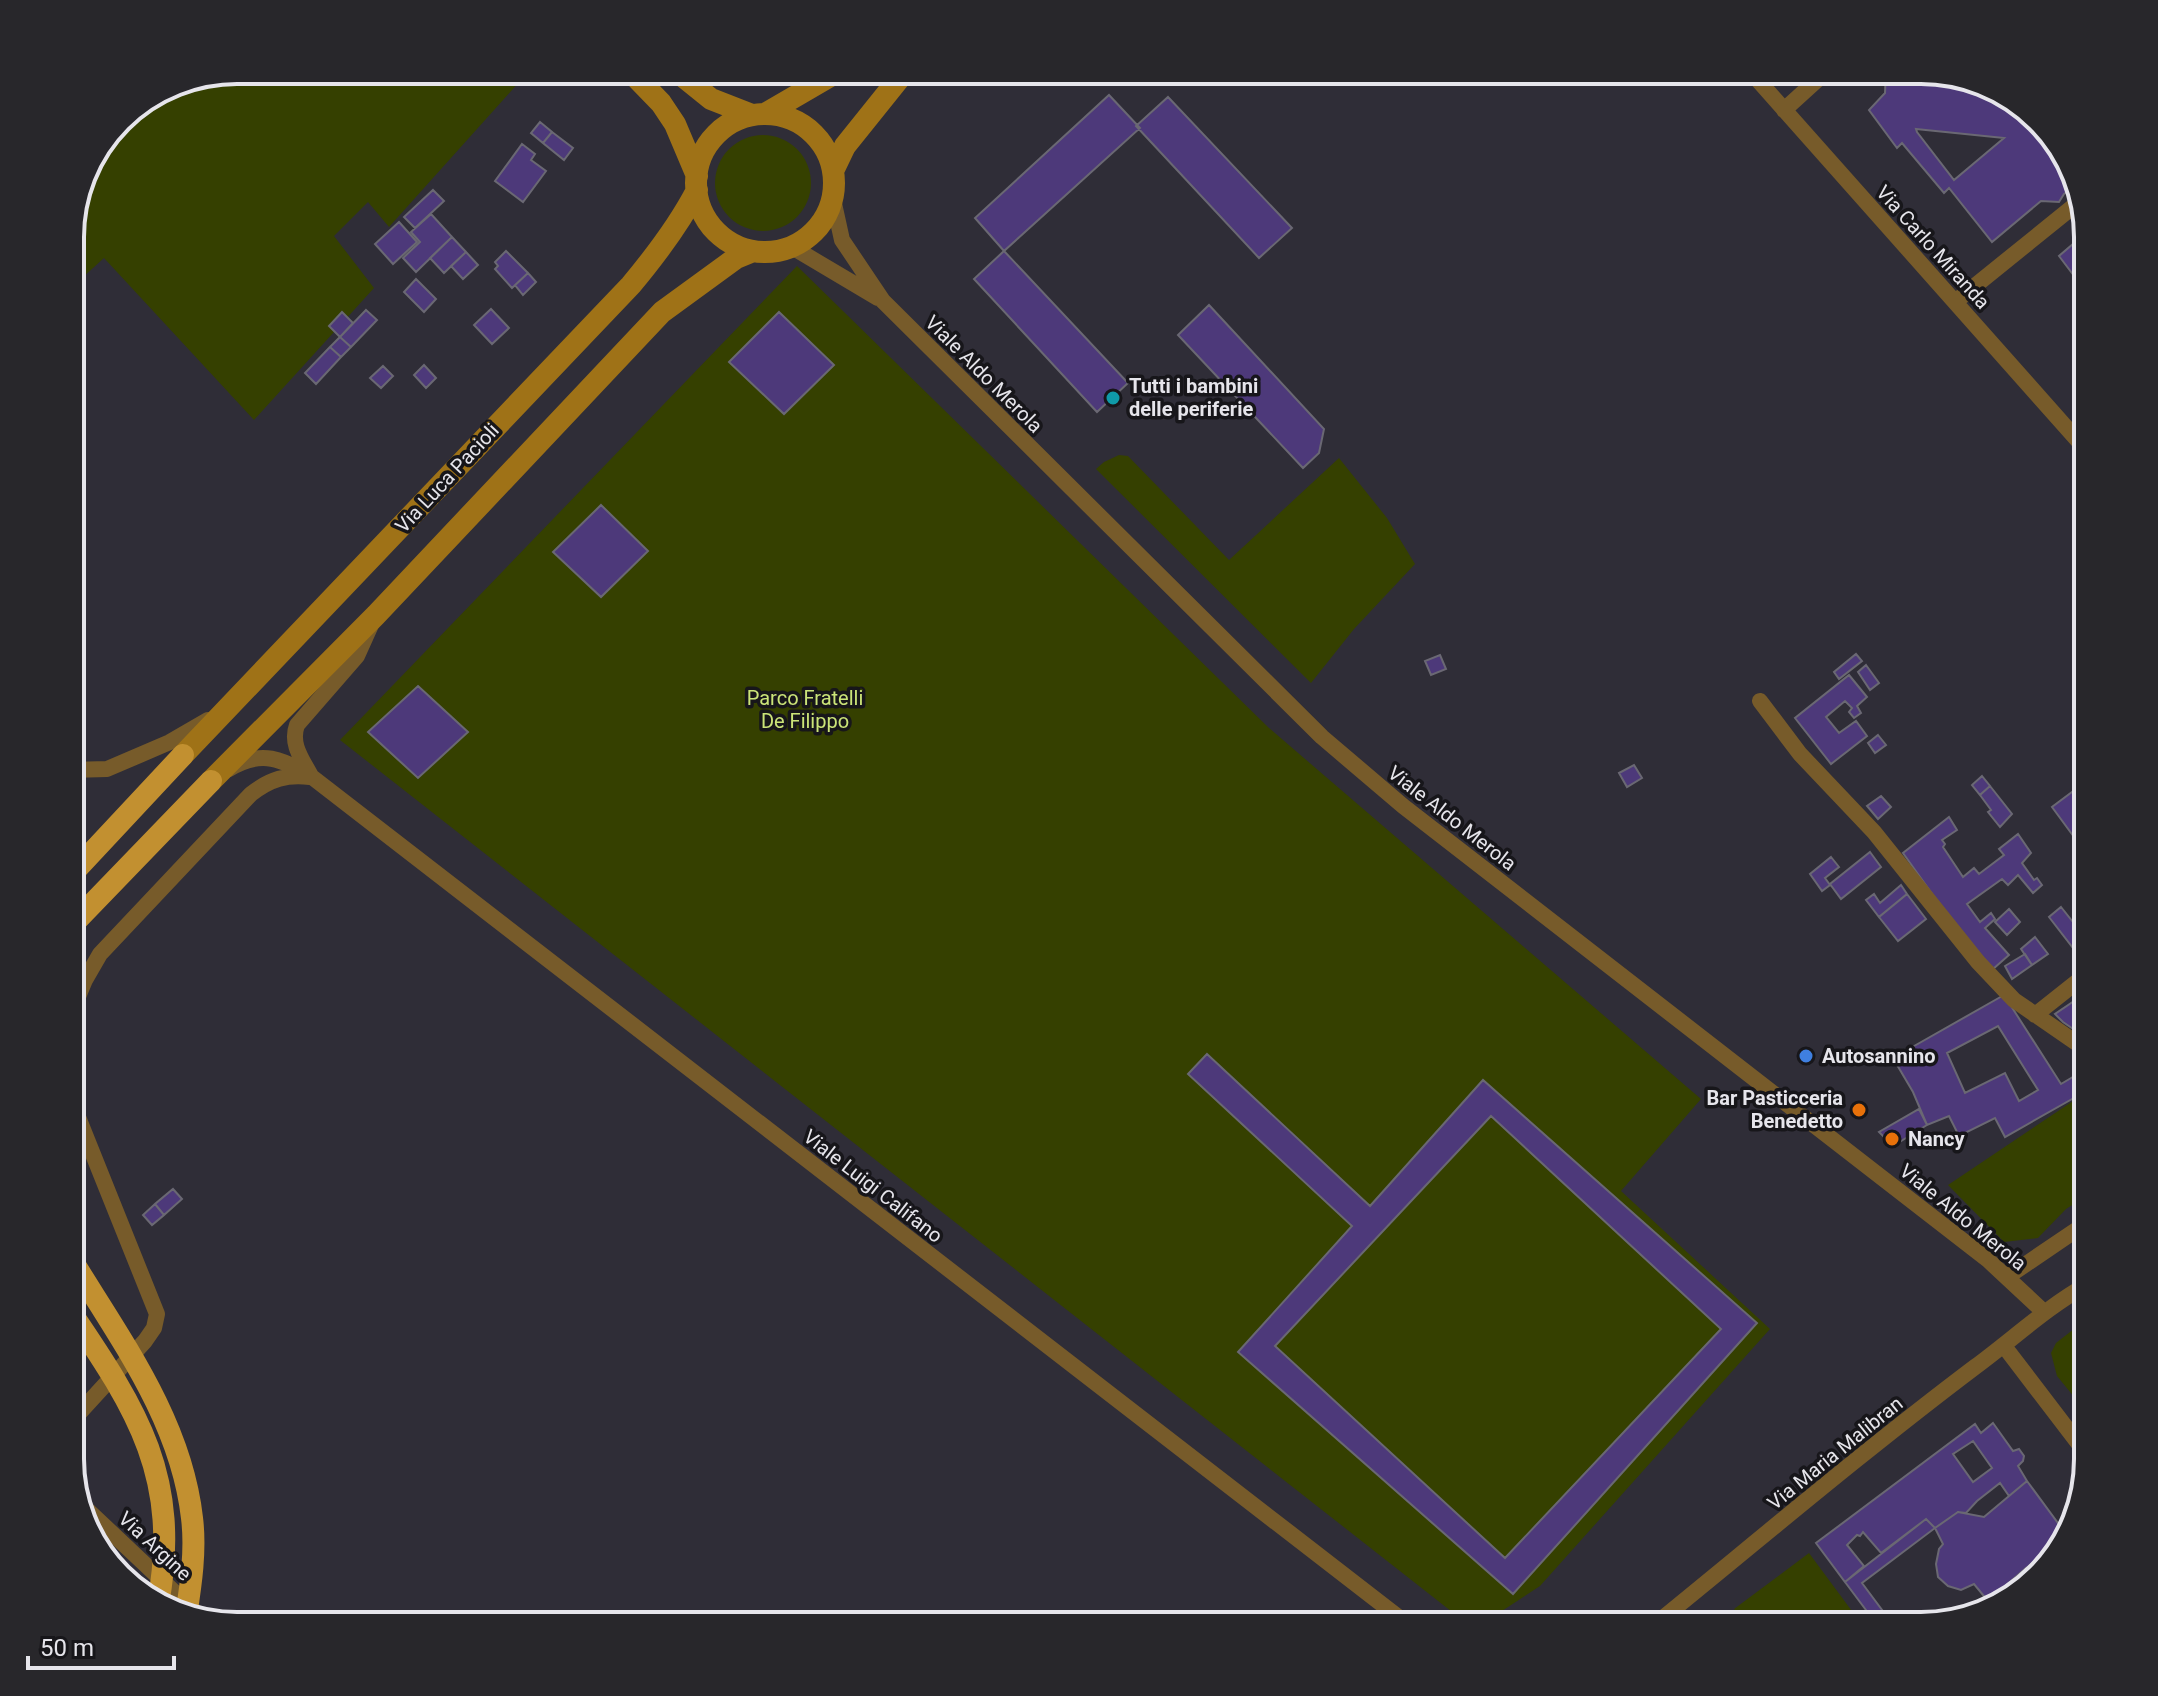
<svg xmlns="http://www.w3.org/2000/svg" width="2158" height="1696" viewBox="0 0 2158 1696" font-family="Roboto,sans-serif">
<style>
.green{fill:#354000}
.building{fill:#4d397a;stroke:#6a6873;stroke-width:2;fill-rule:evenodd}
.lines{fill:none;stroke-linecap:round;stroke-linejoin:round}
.minor{stroke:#775b2a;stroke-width:16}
.secondary{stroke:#9f7217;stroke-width:22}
.trunk{stroke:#c29030;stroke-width:22}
.trunk-bridge{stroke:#c29030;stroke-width:22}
.culture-dot{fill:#0f9aa8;stroke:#17161a;stroke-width:3}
.shop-dot{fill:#3f7fe0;stroke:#17161a;stroke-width:3}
.food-dot{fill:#e8710a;stroke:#17161a;stroke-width:3}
.labels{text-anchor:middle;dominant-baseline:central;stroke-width:7;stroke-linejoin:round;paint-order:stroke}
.street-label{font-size:20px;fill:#e6e5eb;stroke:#17161a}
.poi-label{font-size:20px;font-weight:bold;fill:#e6e5eb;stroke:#17161a;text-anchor:start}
.park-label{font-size:20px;fill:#cbe478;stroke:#17161a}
.rim{fill:none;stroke:#e6e5eb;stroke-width:4}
</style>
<rect width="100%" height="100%" fill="#2f2d37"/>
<path class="green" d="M 237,70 L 530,70 L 389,227 L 368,202 L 334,236 L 374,288 L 254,420 L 104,258 L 70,289 L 70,225 L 87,163 L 126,112 L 173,83 Z
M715 183a48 48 0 1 1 96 0a48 48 0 1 1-96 0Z
M 797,266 L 1269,728 L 1701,1099 L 1621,1191 L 1770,1329 L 1540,1586 L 1479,1626 L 1470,1626 L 340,740 Z
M 1119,455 L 1128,456 L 1229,560 L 1339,458 L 1387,518 L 1415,564 L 1354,629 L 1311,683 L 1096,469 L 1104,462 Z
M 2088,1091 L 2088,1195 L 2066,1209 L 2038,1238 L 2004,1242 L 1948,1185 Z
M 2088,1318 L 2088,1414 L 2057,1376 L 2051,1353 L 2056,1343 Z
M 1809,1553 L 1863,1626 L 1748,1626 L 1734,1609 Z"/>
<path class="building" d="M 1886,70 L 1922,70 L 1985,83 L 2031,111 L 2033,114 L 2031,116 L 2072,167 L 2076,185 L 2064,194 L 2059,202 L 2041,201 L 1992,242 L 1949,188 L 1944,193 L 1902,143 L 1897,148 L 1869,110 L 1885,93 ZM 1916,129 L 2004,138 L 1954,180 L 1917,132 Z
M 1109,95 L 1140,128 L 1004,251 L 975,218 Z
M 1168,97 L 1292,228 L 1259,258 L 1136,126 Z
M 540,122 L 552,132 L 543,143 L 531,133 Z
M 552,132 L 573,148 L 564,160 L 543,143 Z
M 522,144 L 535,154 L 531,160 L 546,171 L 523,202 L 495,181 Z
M 433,190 L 444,201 L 415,228 L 404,217 Z
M 431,214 L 452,237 L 416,272 L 403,258 L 420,242 L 411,232 Z
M 399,222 L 417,242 L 393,264 L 375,244 Z
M 2087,232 L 2088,273 L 2078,281 L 2059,256 Z
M 452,237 L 466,252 L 444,273 L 430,258 Z
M 506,251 L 528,273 L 512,288 L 495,269 L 498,266 L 495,262 Z
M 1004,251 L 1128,383 L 1097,412 L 974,279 Z
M 466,252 L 478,265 L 463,279 L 451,266 Z
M 528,273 L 536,282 L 523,295 L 515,285 Z
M 416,279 L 436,299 L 424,312 L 404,292 Z
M 1209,305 L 1324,429 L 1319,453 L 1303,468 L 1178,335 Z
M 491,309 L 509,328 L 492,344 L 474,325 Z
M 366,310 L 377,320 L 351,347 L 340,337 Z
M 342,312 L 353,323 L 340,337 L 329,326 Z
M 779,312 L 834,365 L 784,414 L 729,362 Z
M 340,337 L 351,347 L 341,357 L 330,347 Z
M 330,347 L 341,357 L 316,384 L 305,373 Z
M 424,365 L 436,378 L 426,388 L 414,375 Z
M 383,366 L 393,376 L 381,388 L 370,378 Z
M 601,505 L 648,551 L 601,597 L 553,552 Z
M 1856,654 L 1862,661 L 1839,679 L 1834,672 Z
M 1440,655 L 1446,669 L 1431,675 L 1425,661 Z
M 1866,665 L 1879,683 L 1870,690 L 1858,672 Z
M 1849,675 L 1867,697 L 1857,706 L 1861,713 L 1854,718 L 1849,712 L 1852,708 L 1845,701 L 1826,717 L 1839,733 L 1856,721 L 1867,736 L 1831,764 L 1795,718 Z
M 418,686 L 468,732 L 418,778 L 368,732 Z
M 1878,735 L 1886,745 L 1875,753 L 1868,743 Z
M 1634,765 L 1642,778 L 1627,787 L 1619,773 Z
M 1982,776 L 1990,786 L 1980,795 L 1972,785 Z
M 2088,780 L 2088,801 L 2076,810 L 2088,827 L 2088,856 L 2052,807 Z
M 1990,786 L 2012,814 L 2000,827 L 1988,812 L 1991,810 L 1980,795 Z
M 1881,796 L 1891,807 L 1878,819 L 1867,806 Z
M 1949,817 L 1957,830 L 1942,840 L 1945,844 L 1943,847 L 1963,877 L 1974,868 L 1979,874 L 2004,855 L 1999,849 L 2018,834 L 2031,853 L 2022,863 L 2034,880 L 2037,878 L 2042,885 L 2033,893 L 2018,875 L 2008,885 L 2002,879 L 1967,904 L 1980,922 L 1991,913 L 1995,919 L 1985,928 L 2009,955 L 1993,969 L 1957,929 L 1903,853 Z
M 1870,852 L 1881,867 L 1841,899 L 1830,884 Z
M 1831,857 L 1839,867 L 1825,878 L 1830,885 L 1822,891 L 1810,874 Z
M 1901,885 L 1907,894 L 1879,917 L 1866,900 L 1874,894 L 1880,903 Z
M 1907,894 L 1926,919 L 1898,941 L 1879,917 Z
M 2061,907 L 2081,932 L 2087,927 L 2088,929 L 2088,951 L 2080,957 L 2049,917 Z
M 2009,909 L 2020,922 L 2007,935 L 1995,922 Z
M 2035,937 L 2048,954 L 2032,965 L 2021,949 Z
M 2025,954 L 2032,965 L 2012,979 L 2005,966 Z
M 2004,995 L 2061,1084 L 2088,1068 L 2088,1090 L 2005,1137 L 1995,1118 L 1959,1136 L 1949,1116 L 1927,1125 L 1913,1092 L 1893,1058 ZM 1998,1026 L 2038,1090 L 2019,1101 L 2005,1073 L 1965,1093 L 1947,1053 Z
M 2080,997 L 2088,1005 L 2088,1039 L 2063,1022 L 2055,1014 Z
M 1207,1054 L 1370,1206 L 1483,1080 L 1757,1323 L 1513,1594 L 1238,1352 L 1352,1226 L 1188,1074 ZM 1491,1116 L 1721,1329 L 1505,1558 L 1275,1346 Z
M 1919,1109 L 1927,1125 L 1893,1146 L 1879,1132 Z
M 173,1189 L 182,1199 L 164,1215 L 155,1204 Z
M 155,1204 L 164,1215 L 152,1225 L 143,1215 Z
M 1993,1423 L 2013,1451 L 2019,1449 L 2024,1456 L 2023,1461 L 2018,1466 L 2027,1481 L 2009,1496 L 2000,1483 L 1977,1501 L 1966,1513 L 1958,1512 L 1935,1528 L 1926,1519 L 1881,1553 L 1863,1532 L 1860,1536 L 1857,1535 L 1847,1545 L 1864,1566 L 1845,1582 L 1816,1543 L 1975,1424 L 1981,1433 ZM 1973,1441 L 1992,1468 L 1973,1482 L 1953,1454 Z
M 2027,1481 L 2066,1534 L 1988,1601 L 1974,1584 L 1961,1590 L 1948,1586 L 1938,1577 L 1936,1564 L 1939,1549 L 1943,1544 L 1935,1528 L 1958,1512 L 1984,1517 Z
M 1926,1519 L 1935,1528 L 1862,1583 L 1894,1626 L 1878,1626 L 1845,1582 Z
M 2026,1568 L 2034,1578 L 1992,1610 L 1988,1601 Z"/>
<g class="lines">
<path class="minor" d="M 1749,70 L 2088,452
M 1784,110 L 1828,70
M 833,199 L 842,240 L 883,301 L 1322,737 L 1403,806 L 1988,1260 L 2044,1312
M 792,247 L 878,298
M 1955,302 L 2080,201
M 1760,701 L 1800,754 L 1874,832 L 1978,962 L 2014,1000 L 2088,1051
M 229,769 C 261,749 283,759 312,777 L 1410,1626
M 70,770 L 107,769 L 170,742 L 208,720
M 311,776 C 302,759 290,744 297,725 L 357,656 L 371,625
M 2035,1015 L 2088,973
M 70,1016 L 85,980 L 100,954 L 251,794 C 270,779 287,774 310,777
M 2007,1277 L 2088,1222
M 2004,1346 L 2088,1456
M 70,1423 L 145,1341 L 154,1328 L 157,1314 L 74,1107 L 70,1092
M 79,1502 L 204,1620
M 1653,1626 C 1760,1539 1865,1450 1975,1367 C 2013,1339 2047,1307 2088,1284"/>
<path class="secondary" d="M 629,70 L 661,103 L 675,124 L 697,176
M 675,70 L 711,99 L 752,115
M 765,114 L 832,75 L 837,70
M696 183a69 69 0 1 1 138 0a69 69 0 1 1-138 0Z
M 833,171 L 845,146 L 906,70
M 183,755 L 631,285 C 656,255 679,225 697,190
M 211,781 L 376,615 L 662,312 L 736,258 L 753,251"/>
<path class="trunk" d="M 70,876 L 183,755
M 70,927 L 211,781"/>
<path class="trunk-bridge" d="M 70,1257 C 120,1339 181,1420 192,1518 C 196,1550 191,1584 186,1616
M 70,1311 C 138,1411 181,1478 158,1604"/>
</g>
<circle class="culture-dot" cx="1113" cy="398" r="8"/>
<circle class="shop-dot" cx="1806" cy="1056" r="8"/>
<g class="food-dot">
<circle cx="1859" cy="1110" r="8"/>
<circle cx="1892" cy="1139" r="8"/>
</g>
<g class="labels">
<g class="street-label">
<text transform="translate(1933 247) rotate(48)">Via Carlo Miranda</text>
<text transform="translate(984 374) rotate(45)">Viale Aldo Merola</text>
<text transform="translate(447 478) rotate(-47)">Via Luca Pacioli</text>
<text transform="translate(1452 818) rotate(38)">Viale Aldo Merola</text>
<text transform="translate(873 1186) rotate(38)">Viale Luigi Califano</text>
<text transform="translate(1963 1217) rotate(39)">Viale Aldo Merola</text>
<text transform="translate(1835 1453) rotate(-39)">Via Maria Malibran</text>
<text transform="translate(155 1546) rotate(43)">Via Argine</text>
</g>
<g class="poi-label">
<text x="1129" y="386">Tutti i bambini<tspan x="1129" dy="23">delle periferie</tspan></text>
<text x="1822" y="1056">Autosannino</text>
<text x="1843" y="1098" text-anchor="end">Bar Pasticceria<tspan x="1843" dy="23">Benedetto</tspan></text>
<text x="1908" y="1139">Nancy</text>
</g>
<g class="park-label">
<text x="805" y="698">Parco Fratelli<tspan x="805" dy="23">De Filippo</tspan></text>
</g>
</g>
<path d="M0 0H2158V1696H0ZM237 84H1921A153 153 0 0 1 2074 237V1459A153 153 0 0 1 1921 1612H237A153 153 0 0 1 84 1459V237A153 153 0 0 1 237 84Z" fill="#28272b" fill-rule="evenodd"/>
<path class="rim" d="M237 84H1921A153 153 0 0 1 2074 237V1459A153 153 0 0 1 1921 1612H237A153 153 0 0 1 84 1459V237A153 153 0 0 1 237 84Z"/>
<path d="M28 1656v12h146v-12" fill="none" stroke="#e6e5eb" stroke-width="4"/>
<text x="40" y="1656" font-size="24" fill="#e6e5eb" stroke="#17161a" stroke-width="6" paint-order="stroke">50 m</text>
</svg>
